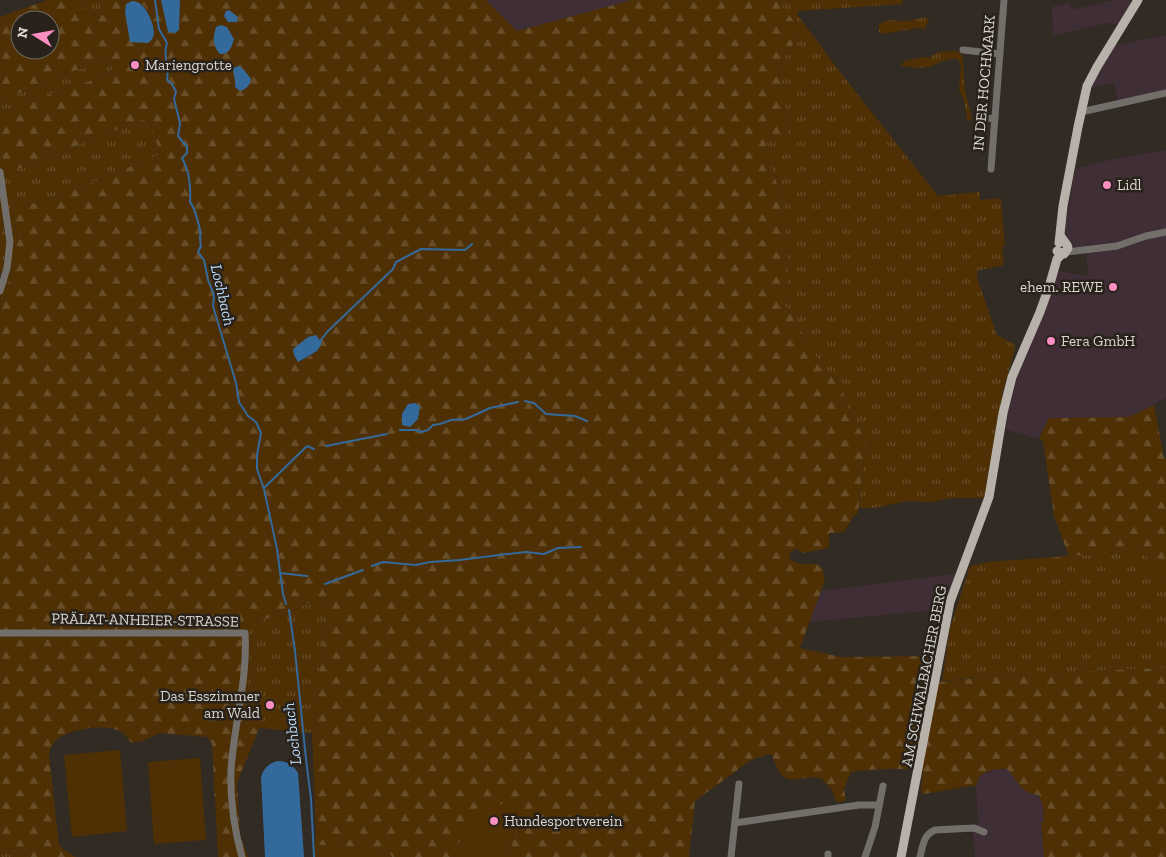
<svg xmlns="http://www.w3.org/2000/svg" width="1166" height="857" viewBox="0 0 1166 857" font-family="'Zilla Slab',serif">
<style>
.commercial{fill:#402e36}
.grass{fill:url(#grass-tufts)}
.forest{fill:url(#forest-firs);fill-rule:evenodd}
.pitch{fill:#4e3004}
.water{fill:#34699b}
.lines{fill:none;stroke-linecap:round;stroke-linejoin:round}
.stream{stroke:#34699b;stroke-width:2}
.minor{stroke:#726f6b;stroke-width:7}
.major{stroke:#b7b1a9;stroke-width:9}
.poi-dot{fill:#fc8fc2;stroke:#28221b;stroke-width:2}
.labels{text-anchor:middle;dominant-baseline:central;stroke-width:5;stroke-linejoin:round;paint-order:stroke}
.poi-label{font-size:15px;fill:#dad6d1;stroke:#28221b;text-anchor:start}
.street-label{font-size:15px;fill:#dad6d1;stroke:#28221b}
.water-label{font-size:16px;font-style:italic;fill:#b9d6f4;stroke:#28221b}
</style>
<defs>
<pattern id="grass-tufts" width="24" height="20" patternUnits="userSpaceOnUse" patternTransform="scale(1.25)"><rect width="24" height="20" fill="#4e3004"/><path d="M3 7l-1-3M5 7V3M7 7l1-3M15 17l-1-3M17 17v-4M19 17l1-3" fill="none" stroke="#674d28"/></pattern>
<pattern id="forest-firs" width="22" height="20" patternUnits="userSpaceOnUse" patternTransform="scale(1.25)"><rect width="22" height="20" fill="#4e3004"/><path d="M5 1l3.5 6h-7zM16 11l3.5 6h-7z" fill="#674d28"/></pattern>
</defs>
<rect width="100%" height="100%" fill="#322b24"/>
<path class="commercial" d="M 486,0 L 632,0 L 517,31 Z
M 1114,0 L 1132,0 L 1119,24 L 1107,23 L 1053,36 L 1052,7 L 1070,3 L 1071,10 Z
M 1166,35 L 1166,92 L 1118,102 L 1114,83 L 1091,88 L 1095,78 L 1115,45 Z
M 1166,150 L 1166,398 L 1129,417 L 1049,418 L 1039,439 L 1004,429 L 1012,388 L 1053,289 L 1058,271 L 1087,276 L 1088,272 L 1086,254 L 1072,246 L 1064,234 L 1075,169 L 1114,159 Z
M 955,574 L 946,609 L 809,622 L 820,591 Z
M 1004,769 L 1007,769 L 1030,795 L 1039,795 L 1043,807 L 1044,821 L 1041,824 L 1044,857 L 975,857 L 973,832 L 978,824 L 976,782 L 979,776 L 993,770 Z"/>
<path class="grass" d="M 77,0 L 101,0 L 106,9 L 104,14 L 100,17 L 93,14 Z
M 778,0 L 903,0 L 902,4 L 798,11 L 797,14 L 840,72 L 938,196 L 980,192 L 980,200 L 1001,198 L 1005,246 L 1002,247 L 1004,265 L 977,271 L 978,281 L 997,335 L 1014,344 L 1015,349 L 1003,390 L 984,498 L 952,498 L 931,502 L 908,501 L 874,508 L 859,508 L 865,447 L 863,435 L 849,412 L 842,389 L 807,345 L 797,323 L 784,304 L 788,268 L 785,242 L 783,201 L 768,159 L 767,143 L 774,137 L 782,136 L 788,131 L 780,66 L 800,32 Z
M 923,17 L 929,19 L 925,29 L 918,28 L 883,34 L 879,32 L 879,24 C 888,18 896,21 905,21 C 911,21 917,19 923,17 Z
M 957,51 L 961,54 L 963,59 L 965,90 L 972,120 L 968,121 L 967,119 L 964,99 L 959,90 L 961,66 L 958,59 C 948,58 941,62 932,66 C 921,69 910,68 900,65 L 905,61 L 923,57 L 928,58 L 939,52 Z
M 105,61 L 110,62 L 113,67 L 111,71 L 102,77 L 0,112 L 0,101 L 67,73 Z
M 143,119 L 149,121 L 160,150 L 158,155 L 79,188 L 25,206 L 13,206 L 17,242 L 16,255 L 0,314 C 0,281 4,250 2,216 L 0,216 L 0,135 L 6,176 L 18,169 Z
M 1142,550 L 1166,583 L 1166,668 L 1015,674 L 942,681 L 950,628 L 970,566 L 989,562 Z
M 321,598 L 328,599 L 312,733 L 259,728 L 237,783 L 251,658 L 252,627 L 260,621 L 298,608 Z
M 29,848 L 31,857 L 0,857 L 0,849 Z"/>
<path class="forest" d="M 47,0 L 77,0 L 93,14 L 100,17 L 104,14 L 106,9 L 101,0 L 486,0 L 517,31 L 632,0 L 778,0 L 798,27 L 800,32 L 780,66 L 788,131 L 782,136 L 774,137 L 767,143 L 768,159 L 783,201 L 785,242 L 788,268 L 784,304 L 797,323 L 807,345 L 842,389 L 849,412 L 863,435 L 865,447 L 858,513 L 853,517 L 844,532 L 829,533 L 829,548 L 804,553 L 796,549 L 790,553 L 790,560 L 800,564 L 817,564 L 822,568 L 825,580 L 800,648 L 841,657 L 934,656 L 930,683 L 1015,674 L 1166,668 L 1166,857 L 1044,857 L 1041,823 L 1044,821 L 1043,807 L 1039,795 C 1020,794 1019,781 1007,769 C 996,768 976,772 977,785 L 923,794 L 921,789 L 923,771 C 899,767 875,769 851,772 L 844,789 L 846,801 L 836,802 L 833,791 L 821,778 C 792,774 786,794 772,755 L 769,754 L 751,760 L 695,801 L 689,857 L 509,857 L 518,805 L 478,808 L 468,834 L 454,847 L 454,857 L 392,857 L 386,849 L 314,845 L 316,833 L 312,733 L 328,599 L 321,598 L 298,608 L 260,621 L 252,628 L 251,658 L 243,726 L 259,728 L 237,783 L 240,835 L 248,857 L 218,857 L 212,744 L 207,737 L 160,733 L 143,741 L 131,743 C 127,737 124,732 117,730 C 102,724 63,729 53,744 C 51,746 50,752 49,755 L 59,845 L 64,850 L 76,857 L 31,857 L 29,848 L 0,849 L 0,314 L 16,255 L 17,242 L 13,206 L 25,206 L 79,188 L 158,155 L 160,152 L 149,121 L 143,119 L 18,169 L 6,177 L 0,135 L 0,112 L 102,77 L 111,72 L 113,67 L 110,62 L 105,61 L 67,73 L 0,101 L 0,17 ZM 141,3 L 146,9 L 154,33 L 148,43 L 144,43 L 127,22 L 125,12 ZM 20,20 L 50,20 L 50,50 L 20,50 ZM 316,335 L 322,343 C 316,353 308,358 298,362 L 294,355 Z
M 0,216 L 2,216 C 3,236 5,256 0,276 Z
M 1154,405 L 1164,458 L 1166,459 L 1166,583 L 1142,550 L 1069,556 L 1054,516 L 1043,441 L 1039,439 L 1049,418 L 1129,417 Z"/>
<path class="pitch" d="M 120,750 L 127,831 L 72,837 L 64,755 Z
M 200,758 L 206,840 L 154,844 L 148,762 Z
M 484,803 L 518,805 L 509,857 L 454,857 L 454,847 L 468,834 L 478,807 Z
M 314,845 L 387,849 L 392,857 L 313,857 Z"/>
<path class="water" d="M 161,0 L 180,0 L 179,30 L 175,33 L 168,32 Z
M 132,1 C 144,0 154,22 154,33 C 154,37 151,41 148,43 L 130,42 L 125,12 L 126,4 Z
M 229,10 L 238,17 L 237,22 L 228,22 L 224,16 L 226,11 Z
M 221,25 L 227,27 L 234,39 C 232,47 229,55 220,54 C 212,45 213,37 216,27 Z
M 239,66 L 245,71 L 251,79 C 250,85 247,89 240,91 L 235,87 C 236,79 233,75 233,68 Z
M 316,335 L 322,343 L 317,351 L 298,362 L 294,355 L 293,349 L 308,337 Z
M 415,403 L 420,406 L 418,419 L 410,427 L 402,425 L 402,414 L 408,404 Z
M 278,761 C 287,761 293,765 298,773 L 304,857 L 265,857 L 261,777 C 264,768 269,763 278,761 Z"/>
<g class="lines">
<path class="stream" d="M 155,0 L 159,29 L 167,43 C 162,59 170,64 167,80 L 172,84 L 176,92 L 174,99 L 180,123 L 178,136 L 187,147 L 187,153 L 182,158 C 190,172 191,186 190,202 C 195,208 198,221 200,230 C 201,235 199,240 201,246 L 198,252 L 204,260 L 208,280 L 214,295 L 213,306 L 236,383 L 239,402 L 248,416 L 256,422 L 261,433 L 257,455 L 257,469 L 264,489 L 277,549 L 283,594 L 286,604
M 320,341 L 328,331 L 393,269 L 396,262 L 421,249 L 465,250 L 472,244
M 525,401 L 534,403 L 546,414 L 575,416 L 587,421
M 400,430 L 416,430 L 421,432 L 428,430 L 433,425 L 440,424 L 451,420 L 466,419 L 490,408 L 518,402
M 326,446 L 387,434
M 264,488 L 307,446 L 314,449
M 372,566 L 383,562 L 416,565 L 430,562 L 460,560 L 507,554 L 526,552 L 544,554 L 558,548 L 581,547
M 280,573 L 307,576
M 325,584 L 363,570
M 289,610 L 295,651 L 306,759 L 311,799 L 314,857"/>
<path class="minor" d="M 963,50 L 1000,54
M 1081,112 L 1166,93
M 978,117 L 995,119
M 991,169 L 1004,0
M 0,172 L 10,242 L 7,268 L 0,291
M 1067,252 L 1117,246 L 1146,236 L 1166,232
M 0,633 L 245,633 C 248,680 234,723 231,770 C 230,800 234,829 242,857
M 735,823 L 859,805 L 879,805
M 828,854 L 828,857
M 731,857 L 739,784
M 865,857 L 875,827 L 883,786
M 920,857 C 923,846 923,835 935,830 L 974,828 L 984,832"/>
<path class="major" d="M 1059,243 L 1063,206 L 1078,127 L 1087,86 L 1097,67 L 1138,0
M 1057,251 L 1064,254 L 1068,248 C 1067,242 1061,240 1060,234
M 901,857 L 950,602 L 989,497 L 1003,413 L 1012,377 L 1040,312 L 1049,287 L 1057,259 L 1062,254"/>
</g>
<g class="poi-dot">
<circle cx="135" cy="65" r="5"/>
<circle cx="1107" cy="185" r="5"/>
<circle cx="1113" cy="287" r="5"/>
<circle cx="1051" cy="341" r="5"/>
<circle cx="270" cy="705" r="5"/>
<circle cx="494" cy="821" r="5"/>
</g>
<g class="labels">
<g class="poi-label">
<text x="145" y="65">Mariengrotte</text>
<text x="1117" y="185">Lidl</text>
<text x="1103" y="287" text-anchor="end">ehem. REWE</text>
<text x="1061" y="341">Fera GmbH</text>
<text x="260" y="696" text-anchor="end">Das Esszimmer<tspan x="260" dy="17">am Wald</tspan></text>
<text x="504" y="821">Hundesportverein</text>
</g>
<g class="street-label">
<text transform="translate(984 83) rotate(-85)">IN DER HOCHMARK</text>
<text transform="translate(145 620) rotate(1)">PRÄLAT-ANHEIER-STRASSE</text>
<text transform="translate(924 676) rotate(-79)">AM SCHWALBACHER BERG</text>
</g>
<g class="water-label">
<text transform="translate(223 295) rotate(77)">Lochbach</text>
<text transform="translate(292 734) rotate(-97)">Lochbach</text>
</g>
</g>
<g transform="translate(35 35) rotate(281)"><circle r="24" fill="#28221b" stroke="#6f6a64"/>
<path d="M0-4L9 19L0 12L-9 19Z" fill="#fc8fc2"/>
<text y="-8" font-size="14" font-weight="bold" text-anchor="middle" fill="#dad6d1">N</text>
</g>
</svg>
